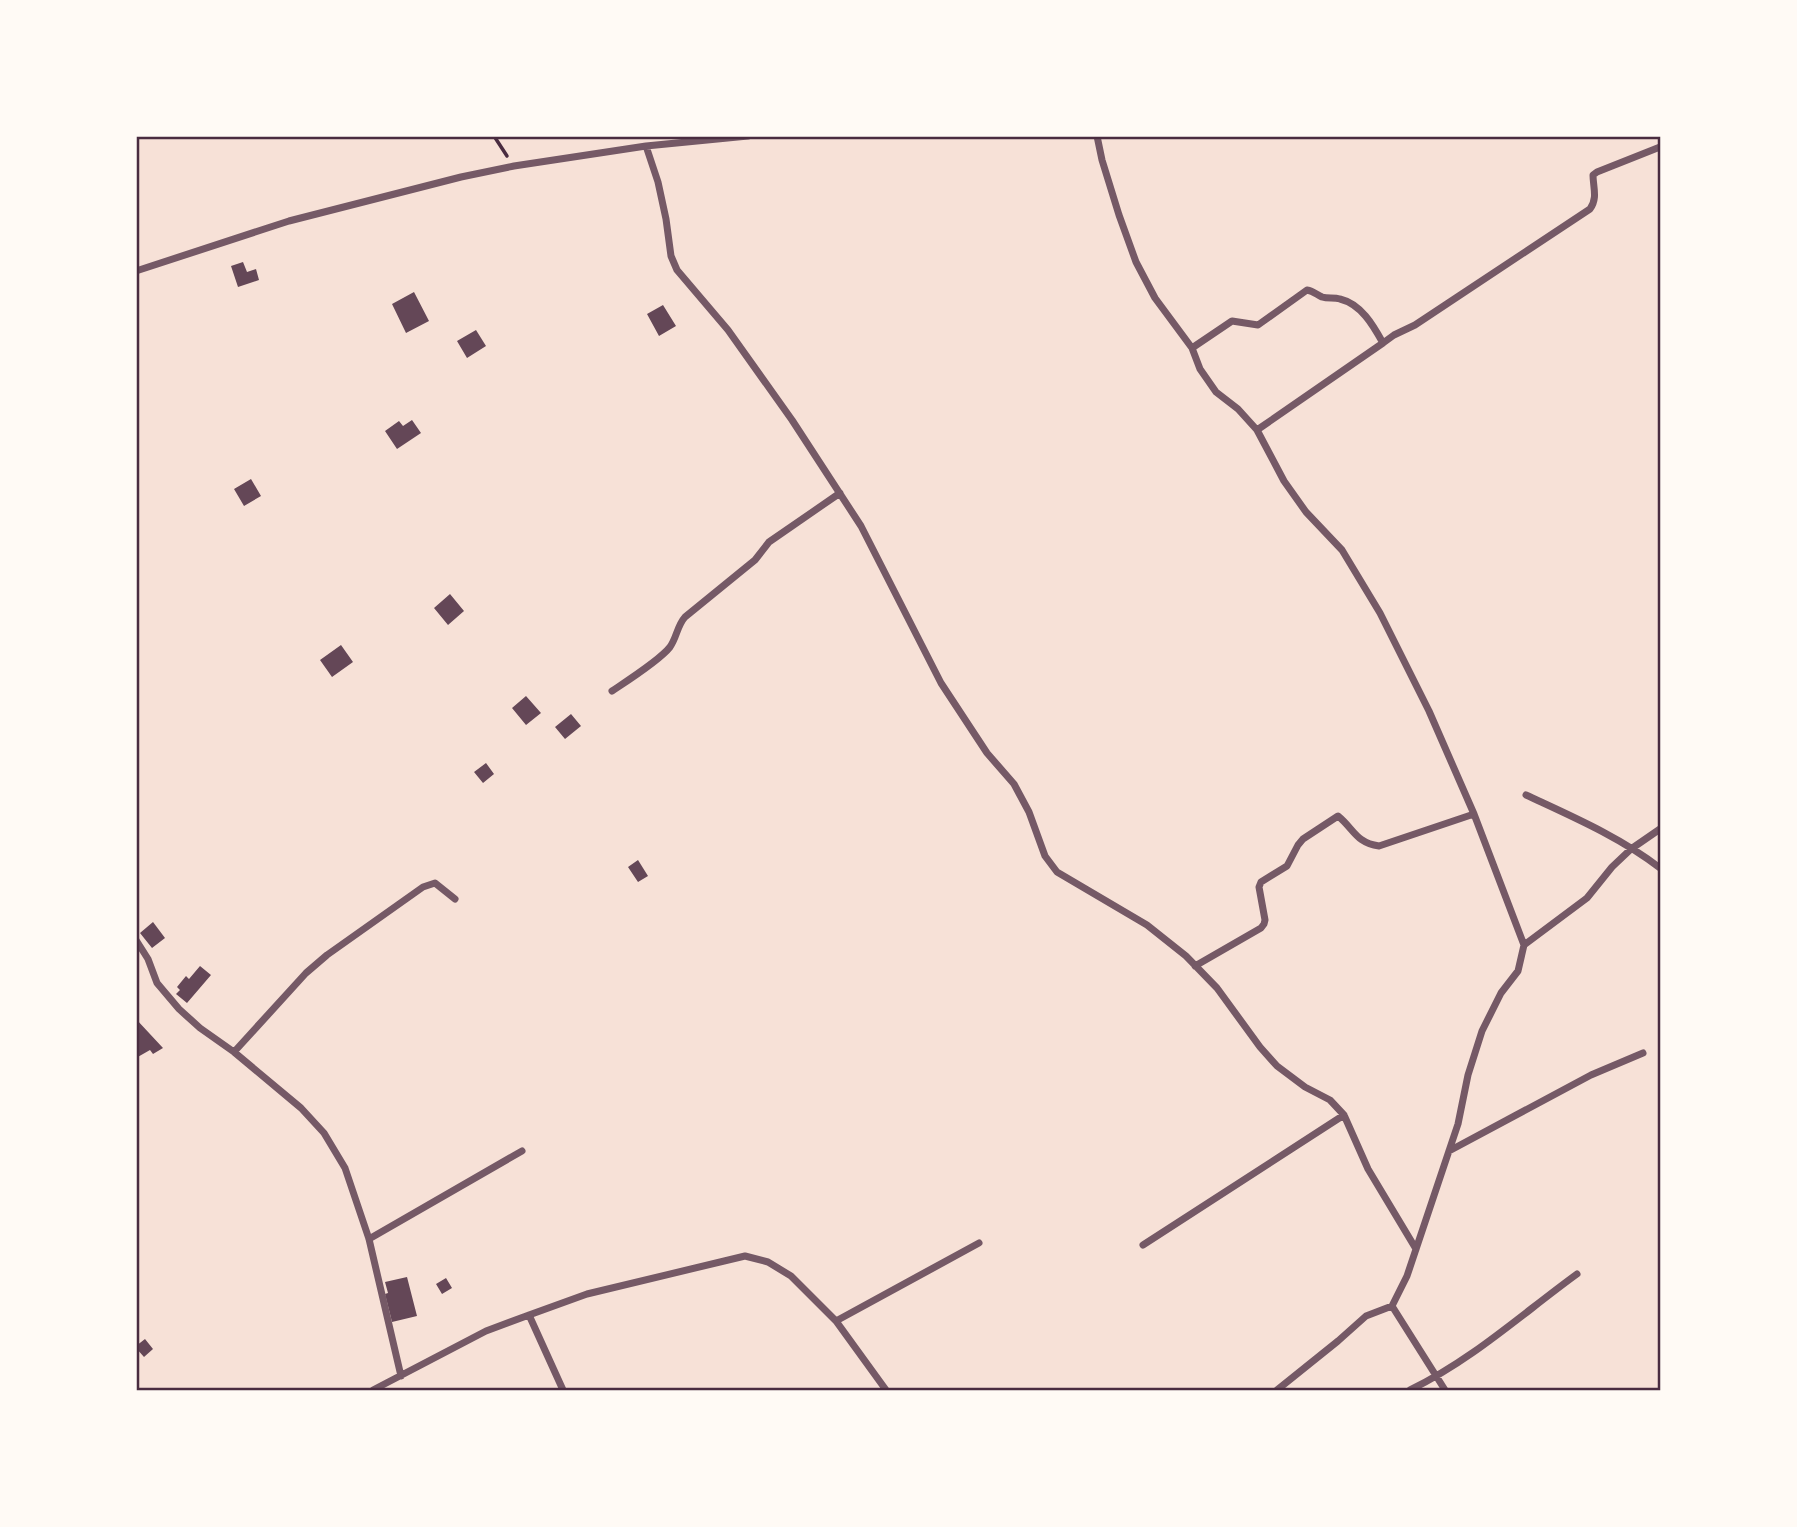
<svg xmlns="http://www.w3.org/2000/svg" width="1797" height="1527" viewBox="0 0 1797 1527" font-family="Inter,sans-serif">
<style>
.building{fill:#644757}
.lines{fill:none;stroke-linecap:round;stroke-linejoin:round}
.path{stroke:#4a2c40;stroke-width:3.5}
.minor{stroke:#755966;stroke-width:7}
.neatline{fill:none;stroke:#4a2c40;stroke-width:2.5}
</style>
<rect width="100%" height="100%" fill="#f7e1d7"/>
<path class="building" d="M 243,262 L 247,272 L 256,269 L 259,280 L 238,287 L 231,266 Z
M 414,292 L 429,321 L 406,333 L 392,304 Z
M 663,305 L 676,326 L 659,336 L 647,314 Z
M 476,330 L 486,346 L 467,358 L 457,341 Z
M 412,420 L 421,433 L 397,449 L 385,431 L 399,421 L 403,426 Z
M 251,479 L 261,496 L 244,506 L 234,489 Z
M 450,594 L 464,611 L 448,625 L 434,608 Z
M 341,645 L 353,662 L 332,677 L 320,660 Z
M 526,696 L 541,713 L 526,725 L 512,708 Z
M 571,714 L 581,726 L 565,739 L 555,727 Z
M 486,763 L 494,774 L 483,783 L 474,772 Z
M 638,860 L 648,876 L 638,882 L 628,867 Z
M 153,922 L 165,938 L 152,948 L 140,933 Z
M 200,966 L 211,975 L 187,1003 L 176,994 L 180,990 L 177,987 L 186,976 L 189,979 Z
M 136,1019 L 163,1048 L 153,1054 L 150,1050 L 136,1058 Z
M 407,1277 L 417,1316 L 392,1322 L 385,1294 L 388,1293 L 385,1282 Z
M 446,1278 L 452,1288 L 442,1294 L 436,1284 Z
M 145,1339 L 153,1349 L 144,1357 L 136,1348 L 136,1346 Z"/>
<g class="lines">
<path class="path" d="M 494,136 L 507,156"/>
<path class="minor" d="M 1097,136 L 1102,160 L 1119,215 L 1136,262 L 1155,298 L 1192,348 L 1200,369 L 1216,392 L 1238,409 L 1257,430 L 1284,481 L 1306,512 L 1342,550 L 1380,613 L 1429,711 L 1474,814 L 1524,945 L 1518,971 L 1501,993 L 1482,1031 L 1468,1075 L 1458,1124 L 1407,1276 L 1392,1306 L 1366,1316 L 1338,1341 L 1277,1390
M 646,146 L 658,182 L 666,219 L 671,256 L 677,270 L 728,330 L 792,420 L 861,526 L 941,683 L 987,753 L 1014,784 L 1029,812 L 1045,856 L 1057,872 L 1147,925 L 1186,956 L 1217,988 L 1260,1047 L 1277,1066 L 1305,1087 L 1330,1100 L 1344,1115 L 1368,1169 L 1416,1249
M 136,271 L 289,221 L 461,177 L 514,166 L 646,146 L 748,136
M 1192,348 L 1232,321 L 1258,325 L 1307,290 C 1313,291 1316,294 1322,297 C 1328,299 1334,297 1340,299 C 1361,304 1373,325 1383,343 L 1394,335 L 1415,325 L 1590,209 C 1598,198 1593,187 1593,175 L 1597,172 L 1660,147
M 1257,430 L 1383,343
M 612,691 C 627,681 660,660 670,647 C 677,637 677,626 685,617 L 755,560 L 769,542 L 840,493
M 1526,795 C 1571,816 1620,837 1660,868
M 136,940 L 148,959 L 157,983 L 179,1009 L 200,1028 L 234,1052 L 301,1108 L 324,1133 L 345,1168 L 369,1239 L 401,1376
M 1524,945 L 1587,898 L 1612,867 L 1631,849 L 1660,829
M 1195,966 L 1261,928 L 1264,924 L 1265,920 L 1259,887 L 1261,882 L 1287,866 L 1298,845 L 1303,839 L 1338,816 C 1354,829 1356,843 1379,846 L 1474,814
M 234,1052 L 306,973 L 327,955 L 423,887 L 435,883 L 455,899
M 1449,1151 L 1591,1075 L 1643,1053
M 369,1239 L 522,1151
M 1143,1245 L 1344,1115
M 1392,1306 L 1445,1390
M 529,1315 L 563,1390
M 836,1321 L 979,1243
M 373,1390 L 486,1331 L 529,1315 L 587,1294 L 745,1256 L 768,1262 L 791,1276 L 836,1321 L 886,1390
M 1410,1390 C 1472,1360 1522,1314 1577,1274"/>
</g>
<rect width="1797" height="1527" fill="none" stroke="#fffaf5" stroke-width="276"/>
<rect x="138" y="138" width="1521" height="1251" class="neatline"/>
</svg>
